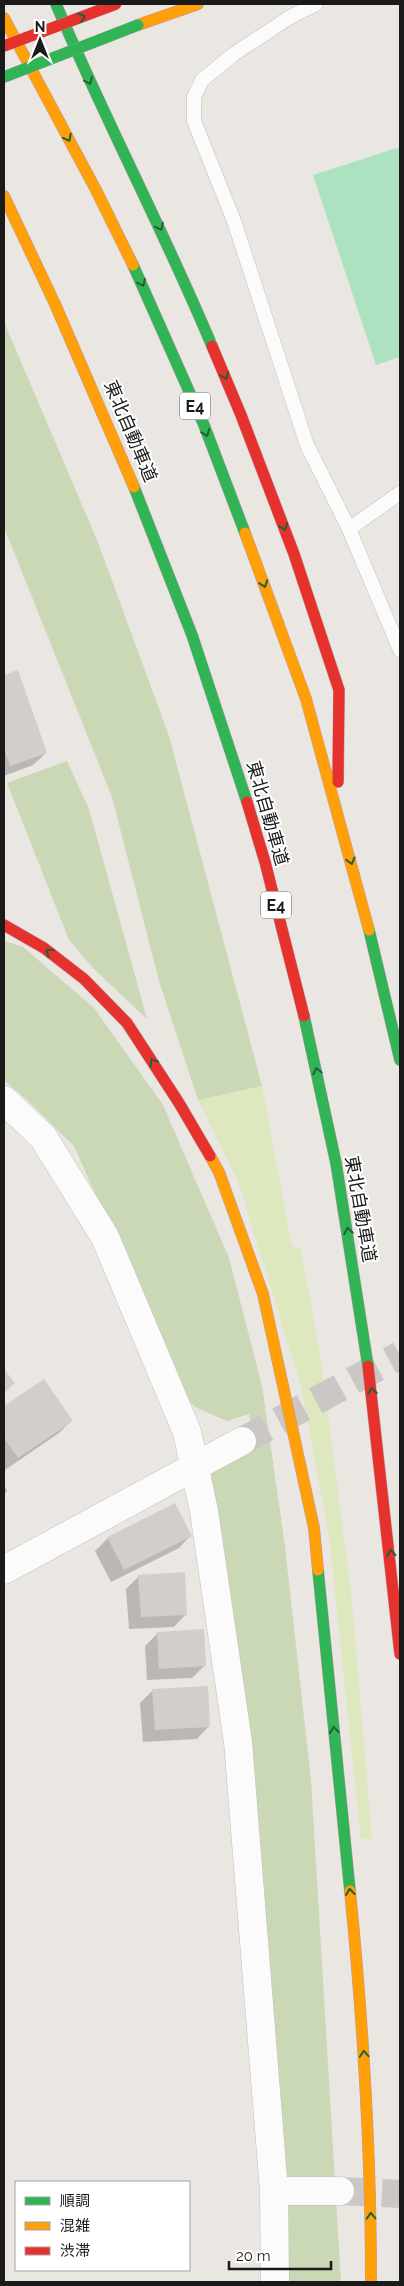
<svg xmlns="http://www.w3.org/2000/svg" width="404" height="2286" viewBox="0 0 404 2286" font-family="Raleway,'Noto Sans JP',sans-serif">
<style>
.grass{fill:#dde8bf}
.forest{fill:#cad8b6}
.pitch{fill:#ace2c0}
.shadow{fill:#0003}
.building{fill:#d2cecb}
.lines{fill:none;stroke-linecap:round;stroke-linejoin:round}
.street-tunnel{stroke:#cbc7c4;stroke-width:28;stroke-dasharray:28 14;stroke-linecap:butt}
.lane-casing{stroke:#c2c0be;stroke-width:15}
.street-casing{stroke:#c2c0be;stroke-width:29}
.fast-casing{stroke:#bf9aaa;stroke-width:12}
.slow-casing{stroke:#bf9aaa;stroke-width:12}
.jam-casing{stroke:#bf9aaa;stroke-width:12}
.lane{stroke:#fcfbfb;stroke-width:14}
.street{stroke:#fcfbfb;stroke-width:28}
.fast{stroke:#30b455;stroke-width:11}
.slow{stroke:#ff9f0a;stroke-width:11}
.jam{stroke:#e5322d;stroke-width:11}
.fast-bridge-casing{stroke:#bf9aaa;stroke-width:12;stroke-linecap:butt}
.jam-bridge-casing{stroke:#bf9aaa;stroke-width:12;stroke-linecap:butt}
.fast-bridge{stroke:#30b455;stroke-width:11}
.jam-bridge{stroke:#e5322d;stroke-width:11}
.oneway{stroke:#245f35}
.labels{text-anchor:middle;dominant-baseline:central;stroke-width:4;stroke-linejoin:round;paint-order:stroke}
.shield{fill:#fff;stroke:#5f5f5f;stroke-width:1}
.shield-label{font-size:16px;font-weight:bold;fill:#1a1a1a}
.street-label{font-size:18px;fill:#1a1a1a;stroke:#fff}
</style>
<rect width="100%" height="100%" fill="#eae6e2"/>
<path class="grass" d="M 262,1086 L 292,1247 L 301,1248 L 322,1368 L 351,1592 L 372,1839 L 361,1839 L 329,1537 L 301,1386 L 238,1181 L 198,1100 Z"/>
<path class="forest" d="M 4,322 L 97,540 L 169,736 L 262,1086 L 198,1100 L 159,981 L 112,797 L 4,527 Z
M 67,761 L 89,809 L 147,1019 L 94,969 L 69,940 L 7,783 Z
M 4,941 L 23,947 L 94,1008 L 163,1105 L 229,1258 L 262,1386 L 284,1539 L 311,1780 L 341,2282 L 286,2282 L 208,1474 L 254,1443 L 249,1414 L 227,1421 L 195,1407 L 185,1396 L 74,1146 L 25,1098 L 4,1080 Z"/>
<path class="pitch" d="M 400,147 L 400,357 L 376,365 L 313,175 Z"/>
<path class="shadow" d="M 17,671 L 46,753 L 33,765 L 4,776 L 4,676 Z
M 44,1381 L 71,1421 L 59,1433 L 5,1470 L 4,1408 Z
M 4,1485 L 7,1491 L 4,1494 Z
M 175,1505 L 191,1535 L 179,1548 L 111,1582 L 95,1551 L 108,1538 Z
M 139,1576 L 186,1614 L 174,1627 L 129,1629 L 126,1589 Z
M 158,1633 L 205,1665 L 192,1678 L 147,1680 L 145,1646 Z
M 153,1690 L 209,1726 L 197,1739 L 143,1742 L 140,1703 Z"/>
<path class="building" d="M 18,670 L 47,753 L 10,766 L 4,749 L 4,675 Z
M 4,1369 L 15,1383 L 4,1393 Z
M 44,1379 L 73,1421 L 18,1458 L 4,1438 L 4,1406 Z
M 175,1503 L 192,1536 L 124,1570 L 107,1537 Z
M 185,1572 L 187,1615 L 141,1617 L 138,1575 Z
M 204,1629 L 206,1666 L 159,1669 L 157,1632 Z
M 208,1686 L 210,1727 L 155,1730 L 152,1689 Z"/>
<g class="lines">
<path class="street-tunnel" d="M 242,1441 L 400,1355
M 340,2191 L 400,2194"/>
<defs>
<path id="lane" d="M 316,4 L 290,17 L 234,54 L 202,80 L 194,97 L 194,121 L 234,221 L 307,445 L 349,529 L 400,650
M 349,529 L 400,493"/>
<path id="street" d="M 4,1100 L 43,1137 L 105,1237 L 187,1432 L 204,1511 L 238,1742 L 274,2191 L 275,2282
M 4,1570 L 242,1441
M 274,2191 L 340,2191"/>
<path id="fast" d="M 56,4 C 105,120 164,231 212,346
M 133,265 L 204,425 L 245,533
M 134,487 L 192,635 L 247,802
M 369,930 L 400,1060
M 304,1016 L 336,1163 L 368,1366
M 318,1570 L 350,1891"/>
<path id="slow" d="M 4,18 L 96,190 L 133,265
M 138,25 L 198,4
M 4,196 L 55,304 L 134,487
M 245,533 L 306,699 L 369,930
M 210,1156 L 219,1172 L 263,1294 L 314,1528 L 318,1570
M 350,1891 C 363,2021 371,2152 371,2282"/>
<path id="jam" d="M 212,346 L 241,415 L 294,554 L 339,690 L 338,782
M 247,802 L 265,862 L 304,1016
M 4,925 L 44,948 L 84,979 L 127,1023 L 179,1103 L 210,1156
M 368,1366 L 400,1654"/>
</defs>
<use href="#lane" class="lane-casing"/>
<use href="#street" class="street-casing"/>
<use href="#fast" class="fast-casing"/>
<use href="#slow" class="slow-casing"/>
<use href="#jam" class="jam-casing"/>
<use href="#lane" class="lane"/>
<use href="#street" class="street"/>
<use href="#fast" class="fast"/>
<use href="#slow" class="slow"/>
<use href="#jam" class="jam"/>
<defs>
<path id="fast-bridge" d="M 4,77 L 138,25"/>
<path id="jam-bridge" d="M 4,46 L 116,4"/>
</defs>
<use href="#fast-bridge" class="fast-bridge-casing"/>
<use href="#jam-bridge" class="jam-bridge-casing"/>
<use href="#fast-bridge" class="fast-bridge"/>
<use href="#jam-bridge" class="jam-bridge"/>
</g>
<defs><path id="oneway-chevron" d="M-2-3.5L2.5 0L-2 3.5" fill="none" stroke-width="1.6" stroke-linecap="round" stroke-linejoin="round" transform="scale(1.25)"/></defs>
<g class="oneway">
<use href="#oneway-chevron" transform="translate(82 17) rotate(-21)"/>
<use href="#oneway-chevron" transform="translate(89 81) rotate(65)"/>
<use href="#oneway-chevron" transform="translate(68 138) rotate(62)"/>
<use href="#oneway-chevron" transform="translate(160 227) rotate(64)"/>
<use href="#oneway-chevron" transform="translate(142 283) rotate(64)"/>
<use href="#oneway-chevron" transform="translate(225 376) rotate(67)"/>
<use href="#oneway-chevron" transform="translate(206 433) rotate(69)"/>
<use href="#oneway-chevron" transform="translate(284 527) rotate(69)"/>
<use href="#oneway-chevron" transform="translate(264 584) rotate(70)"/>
<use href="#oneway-chevron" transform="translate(351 861) rotate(75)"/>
<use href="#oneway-chevron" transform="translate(49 952) rotate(-143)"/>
<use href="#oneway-chevron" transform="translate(153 1062) rotate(-123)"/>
<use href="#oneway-chevron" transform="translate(317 1071) rotate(-103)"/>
<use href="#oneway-chevron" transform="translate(348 1231) rotate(-99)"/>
<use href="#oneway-chevron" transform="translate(372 1391) rotate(-97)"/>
<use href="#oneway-chevron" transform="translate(391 1553) rotate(-95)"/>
<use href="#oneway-chevron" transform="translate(334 1730) rotate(-96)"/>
<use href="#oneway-chevron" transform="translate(350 1892) rotate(-96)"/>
<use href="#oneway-chevron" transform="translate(364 2054) rotate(-94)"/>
<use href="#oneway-chevron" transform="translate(371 2216) rotate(-92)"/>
</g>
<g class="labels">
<g class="shield">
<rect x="180" y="392.5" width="30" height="27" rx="4"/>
<rect x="261" y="891.5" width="30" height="27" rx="4"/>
</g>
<g class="shield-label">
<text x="195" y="406">E4</text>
<text x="276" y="905">E4</text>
</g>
<g class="street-label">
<text transform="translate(131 431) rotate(67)">東北自動車道</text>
<text transform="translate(268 813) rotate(74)">東北自動車道</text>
<text transform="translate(361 1209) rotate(80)">東北自動車道</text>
</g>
</g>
<rect width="404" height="2286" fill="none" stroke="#1a1a1a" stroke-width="10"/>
<rect x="15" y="2181" width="175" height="90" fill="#ffffff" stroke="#a3a3a3"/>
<rect x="25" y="2197" width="25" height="8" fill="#30b455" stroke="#a3a3a3"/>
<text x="60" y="2206" font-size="15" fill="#1a1a1a">順調</text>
<rect x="25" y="2222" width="25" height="8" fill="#ff9f0a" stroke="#a3a3a3"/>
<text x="60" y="2231" font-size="15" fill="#1a1a1a">混雑</text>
<rect x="25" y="2247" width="25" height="8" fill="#e5322d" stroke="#a3a3a3"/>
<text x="60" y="2256" font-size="15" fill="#1a1a1a">渋滞</text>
<g transform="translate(40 40)" stroke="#ffffff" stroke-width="4" paint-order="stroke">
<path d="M0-4L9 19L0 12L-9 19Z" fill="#1a1a1a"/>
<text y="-8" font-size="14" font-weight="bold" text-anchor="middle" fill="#1a1a1a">N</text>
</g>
<path d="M229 2261v8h102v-8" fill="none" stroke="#1a1a1a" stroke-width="2.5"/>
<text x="236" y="2261" font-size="15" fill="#1a1a1a" stroke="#ffffff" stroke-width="4" paint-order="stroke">20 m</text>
</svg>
